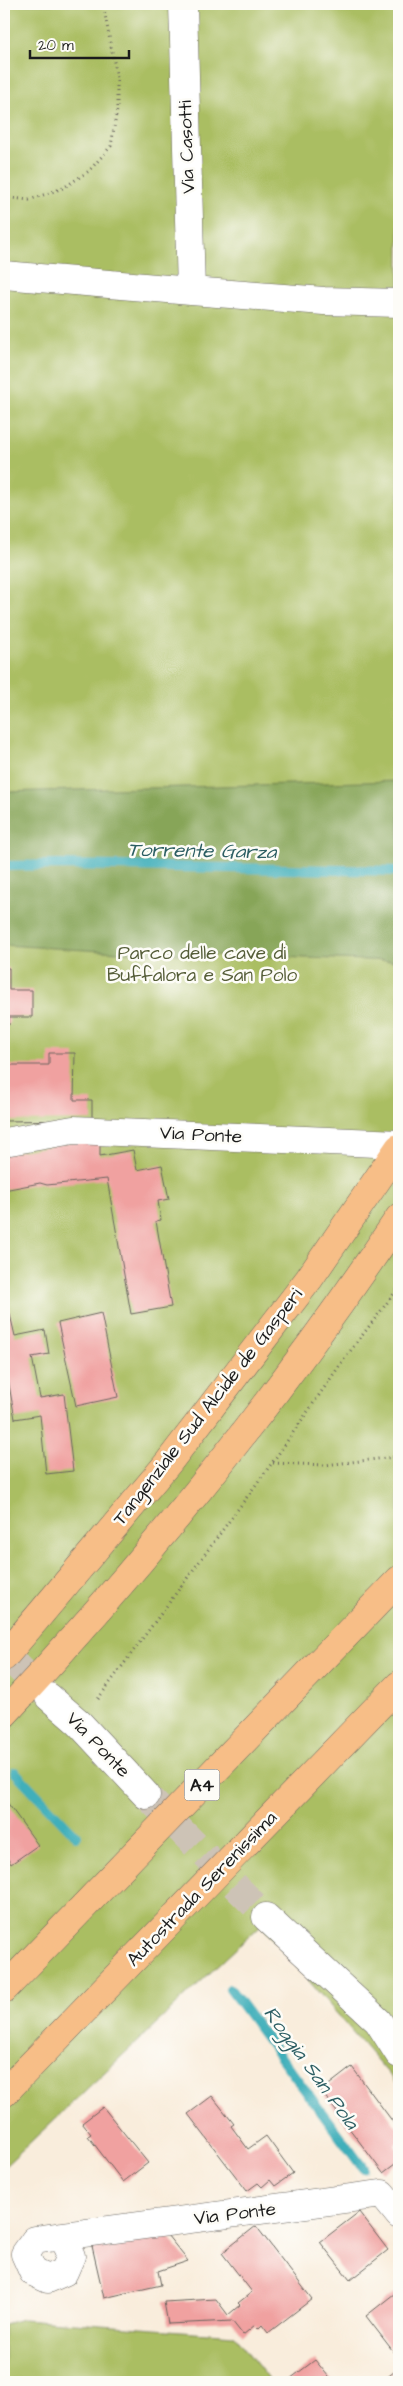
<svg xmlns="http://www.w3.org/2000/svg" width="403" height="2386" viewBox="0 0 403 2386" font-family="'Architects Daughter',sans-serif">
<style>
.green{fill:#aabe62;stroke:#636d3f}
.forest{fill:#87a558;stroke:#52603a}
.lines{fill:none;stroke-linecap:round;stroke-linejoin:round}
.stream{stroke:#3fafba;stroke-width:10}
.building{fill:#f0a1a0}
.street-tunnel{stroke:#cdc3b6;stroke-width:28;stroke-dasharray:28 14;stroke-linecap:butt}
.street-casing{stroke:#69655f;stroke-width:29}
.highway-casing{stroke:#69655f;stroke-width:29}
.path{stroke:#69655f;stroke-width:3;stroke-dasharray:1 4;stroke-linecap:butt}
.street{stroke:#fff;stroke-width:28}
.highway{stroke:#f7be87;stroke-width:28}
.labels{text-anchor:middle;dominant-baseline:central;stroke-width:5;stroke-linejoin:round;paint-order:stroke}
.shield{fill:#fdfcf7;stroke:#605f5e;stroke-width:1}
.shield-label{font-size:18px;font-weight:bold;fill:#1c1c1c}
.street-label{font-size:19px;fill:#1c1c1c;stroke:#fdfcf7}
.park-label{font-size:19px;fill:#555d38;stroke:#fdfcf7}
.water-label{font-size:20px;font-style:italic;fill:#2c5e63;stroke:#fdfcf7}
</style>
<rect width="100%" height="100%" fill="#fdfcf7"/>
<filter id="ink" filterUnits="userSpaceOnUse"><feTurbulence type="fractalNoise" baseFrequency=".02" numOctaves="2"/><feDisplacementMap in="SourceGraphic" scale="10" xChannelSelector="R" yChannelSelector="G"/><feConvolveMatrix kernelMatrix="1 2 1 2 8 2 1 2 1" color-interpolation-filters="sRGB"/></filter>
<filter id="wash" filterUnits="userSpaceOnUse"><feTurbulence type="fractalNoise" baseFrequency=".0096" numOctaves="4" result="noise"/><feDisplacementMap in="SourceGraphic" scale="20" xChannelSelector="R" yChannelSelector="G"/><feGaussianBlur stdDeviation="1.12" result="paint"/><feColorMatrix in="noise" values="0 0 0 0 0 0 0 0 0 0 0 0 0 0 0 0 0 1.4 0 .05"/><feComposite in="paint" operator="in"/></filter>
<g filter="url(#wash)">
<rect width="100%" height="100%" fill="#f9eddc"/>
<path class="green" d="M 4,4 L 399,4 L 399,2086 L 261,1925 L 4,2167 Z
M 22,2319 L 234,2335 L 271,2382 L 4,2382 L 4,2324 Z"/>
<path class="forest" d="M 399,781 L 399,961 L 119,952 L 4,945 L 4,792 Z"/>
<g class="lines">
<path class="stream" d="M 4,866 L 59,865 L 399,871
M 15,1772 L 76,1836
M 230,1989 L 363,2168"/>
</g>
<g id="blocks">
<path class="building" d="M 4,968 L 9,968 L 9,990 L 32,990 L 32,1017 L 9,1017 L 9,1025 L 4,1025 Z
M 49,1053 L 75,1053 L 74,1100 L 92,1100 L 92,1120 L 4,1121 L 4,1065 L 49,1065 Z
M 74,1142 L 100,1143 L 100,1156 L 133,1150 L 137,1170 L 162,1165 L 169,1199 L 158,1201 L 161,1220 L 156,1221 L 171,1307 L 131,1314 L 107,1179 L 47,1185 L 40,1183 L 4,1190 L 4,1154 Z
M 4,1289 L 15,1336 L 45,1330 L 49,1354 L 32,1357 L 40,1398 L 64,1394 L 73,1471 L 46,1474 L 40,1415 L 15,1419 L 6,1368 L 4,1369 Z
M 101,1313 L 118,1397 L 76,1406 L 58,1323 Z
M 4,1798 L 38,1845 L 11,1864 L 4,1853 Z
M 352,2067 L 399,2130 L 399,2141 L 394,2145 L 399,2151 L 399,2161 L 383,2173 L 321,2091 Z
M 212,2096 L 234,2124 L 231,2126 L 248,2149 L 266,2136 L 293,2173 L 275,2186 L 270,2180 L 262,2187 L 258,2183 L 247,2191 L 188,2114 Z
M 103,2107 L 148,2163 L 123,2182 L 88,2136 L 91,2134 L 82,2123 Z
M 359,2212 L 388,2250 L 350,2280 L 320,2242 Z
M 256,2226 L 312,2299 L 268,2333 L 262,2325 L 258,2329 L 255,2325 L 243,2335 L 232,2321 L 168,2324 L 164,2302 L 216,2299 L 228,2315 L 240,2305 L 238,2303 L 252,2292 L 222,2253 Z
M 163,2230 L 188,2261 L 158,2271 L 161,2285 L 104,2298 L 92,2246 Z
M 399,2290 L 399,2352 L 396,2355 L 366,2316 Z
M 315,2360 L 333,2382 L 286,2382 Z
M 399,2368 L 399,2382 L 381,2382 Z"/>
</g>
</g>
<g filter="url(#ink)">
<use href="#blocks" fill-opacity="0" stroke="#69655f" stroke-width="1"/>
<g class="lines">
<path class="street-tunnel" d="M 4,1653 L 49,1697
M 146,1795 L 266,1917"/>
<defs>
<path id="street" d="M 4,275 L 191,291 L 183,4
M 191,291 L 324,301 L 399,303
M 4,1142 L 73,1130 L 399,1144
M 49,1697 L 79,1723 L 146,1795
M 266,1917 L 378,2021 L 399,2054
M 62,2236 L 71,2256 L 64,2272 L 48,2279 L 33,2272 L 25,2254 L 35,2240 L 62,2236 L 382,2194 L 399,2215"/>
<path id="highway" d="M 4,1657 L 168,1463 L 309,1279 L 399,1148
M 4,1714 C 148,1560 282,1393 399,1218
M 4,1989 L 399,1580
M 4,2093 L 399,1685"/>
</defs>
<use href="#street" class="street-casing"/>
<use href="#highway" class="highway-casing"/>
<path class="path" d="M 4,197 L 29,200 L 63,188 L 89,171 L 111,146 L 117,110 L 117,78 L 103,4
M 273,1463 L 325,1465 L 395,1457 L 399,1455
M 98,1699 L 272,1463 L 342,1362 L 399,1287"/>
<use href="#street" class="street"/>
<use href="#highway" class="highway"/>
</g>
</g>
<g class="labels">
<rect class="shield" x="184.5" y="1769.5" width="35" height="31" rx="4"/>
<g class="shield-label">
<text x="202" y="1785">A4</text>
</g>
<g class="street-label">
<text transform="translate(187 147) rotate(-92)">Via Casotti</text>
<text transform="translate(201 1135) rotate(3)">Via Ponte</text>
<text transform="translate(208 1407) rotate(-52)">Tangenziale Sud Alcide de Gasperi</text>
<text transform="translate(98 1745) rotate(46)">Via Ponte</text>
<text transform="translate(202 1889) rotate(-46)">Autostrada Serenissima</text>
<text transform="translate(235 2214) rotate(-7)">Via Ponte</text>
</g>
<g class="park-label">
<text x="202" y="953">Parco delle cave di<tspan x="202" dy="22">Buffalora e San Polo</tspan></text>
</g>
<g class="water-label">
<text transform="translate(202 851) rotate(1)">Torrente Garza</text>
<text transform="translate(311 2068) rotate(54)">Roggia San Pola</text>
</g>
</g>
<rect width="403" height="2386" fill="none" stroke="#fdfcf7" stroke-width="20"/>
<path d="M30 50v8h99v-8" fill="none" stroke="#1c1c1c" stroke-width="2.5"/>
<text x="38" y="50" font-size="15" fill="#1c1c1c" stroke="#fdfcf7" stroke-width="4" paint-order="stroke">20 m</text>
</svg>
